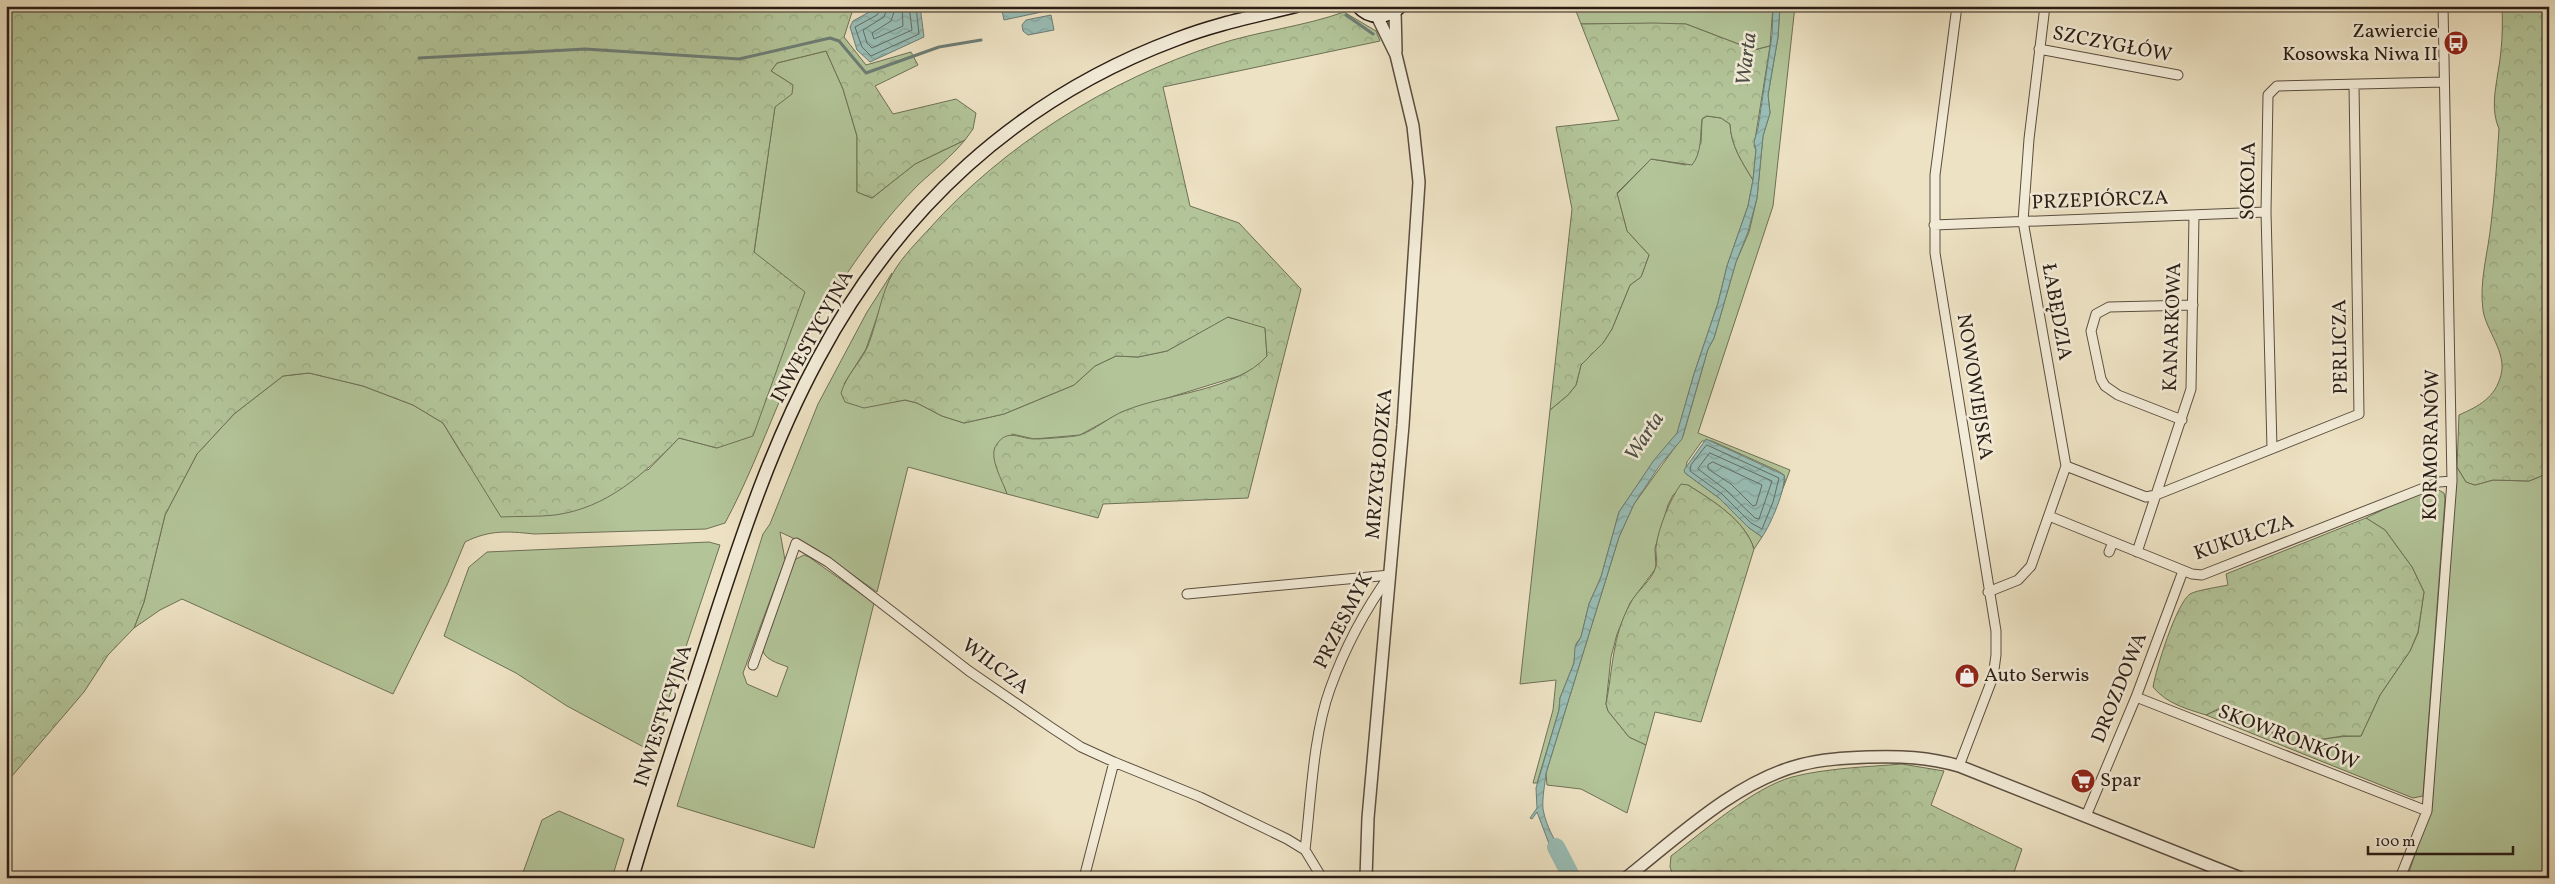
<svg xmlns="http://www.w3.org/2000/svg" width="2555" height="884" viewBox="0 0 2555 884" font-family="Vollkorn,serif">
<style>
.green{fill:#b2c498;stroke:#6e7056}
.forest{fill:url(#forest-crowns);stroke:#6e7056}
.water{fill:url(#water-waves);stroke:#6d7d75}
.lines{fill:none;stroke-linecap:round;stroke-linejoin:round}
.shore{stroke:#626d65;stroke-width:1}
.stream{stroke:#6d7d75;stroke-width:3}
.river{stroke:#99bdb5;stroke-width:18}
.minor-casing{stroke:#5b4e40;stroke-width:11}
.tertiary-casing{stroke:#5b4e40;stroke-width:14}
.secondary-casing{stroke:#2a1d15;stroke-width:15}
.minor{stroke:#f3ecd8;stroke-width:9}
.tertiary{stroke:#f3ecd8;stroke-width:11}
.secondary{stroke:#f3ecd8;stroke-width:12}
.labels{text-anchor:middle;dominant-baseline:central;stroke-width:5;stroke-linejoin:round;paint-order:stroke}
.poi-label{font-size:20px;fill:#2a1d15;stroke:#f3ecd8;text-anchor:start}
.street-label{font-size:20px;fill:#2a1d15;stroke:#f3ecd8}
.water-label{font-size:21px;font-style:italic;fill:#4b4d45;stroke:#f3ecd8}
</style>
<defs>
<pattern id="forest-crowns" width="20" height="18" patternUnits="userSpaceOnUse" patternTransform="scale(1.25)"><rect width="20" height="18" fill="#b2c498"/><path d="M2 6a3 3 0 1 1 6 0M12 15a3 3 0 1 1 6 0" fill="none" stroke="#99a882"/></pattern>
<pattern id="water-waves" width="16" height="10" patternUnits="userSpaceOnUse" patternTransform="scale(1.25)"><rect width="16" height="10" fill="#99bdb5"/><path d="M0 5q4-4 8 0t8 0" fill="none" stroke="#84a29b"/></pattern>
</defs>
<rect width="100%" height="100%" fill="#ede2c3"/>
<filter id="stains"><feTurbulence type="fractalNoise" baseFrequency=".004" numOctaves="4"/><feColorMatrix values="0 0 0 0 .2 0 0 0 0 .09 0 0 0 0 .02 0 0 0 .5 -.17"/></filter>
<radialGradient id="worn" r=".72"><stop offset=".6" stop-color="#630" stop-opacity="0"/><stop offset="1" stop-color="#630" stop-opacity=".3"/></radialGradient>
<path class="green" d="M 1574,6 L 1773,6 L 1770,46 L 1754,50 L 1686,24 L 1581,24 Z
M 1780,6 L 1795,6 L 1773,206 L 1698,433 L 1790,470 L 1777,504 L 1785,480 L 1784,475 L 1778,471 L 1712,441 L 1702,441 L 1687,462 L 1685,473 L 1719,498 L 1748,527 L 1762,537 L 1754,549 C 1745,520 1713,501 1688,485 L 1673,495 L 1668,505 L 1655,548 L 1656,568 L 1630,603 L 1617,634 L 1611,657 L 1606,704 L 1608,711 L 1629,737 L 1646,745 L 1627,813 L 1581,789 L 1547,785 L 1546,773 L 1619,537 L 1634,504 L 1683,436 L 1708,349 L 1714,338 L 1736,262 L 1749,232 L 1757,198 L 1763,136 L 1770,113 L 1768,95 L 1778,37 Z
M 826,51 L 843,89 L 857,136 L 857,192 L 872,198 L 915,164 L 965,140 C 951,157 934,170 918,185 C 887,216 860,253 836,290 C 788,362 766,447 725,523 L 706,529 L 534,534 C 507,531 489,530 465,542 L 447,585 L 393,694 L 182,599 L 160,610 L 134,628 L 144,602 L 165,515 L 197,454 L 234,414 L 283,376 L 309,373 L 363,386 L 413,405 L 443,423 L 463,456 L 648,470 L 679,438 L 717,448 L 754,253 L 775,106 L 793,85 L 771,71 L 777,63 Z
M 1707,116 L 1721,118 L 1730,124 C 1731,146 1742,162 1753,180 L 1748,206 L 1727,266 L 1718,303 L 1694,374 L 1677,434 L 1654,461 L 1619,512 L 1601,577 L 1589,604 L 1581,637 L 1576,644 L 1574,663 L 1560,698 L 1559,710 L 1537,783 L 1533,783 L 1553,710 L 1556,680 L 1520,684 L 1550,410 L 1568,395 L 1576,385 L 1581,365 L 1603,343 L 1612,329 L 1630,285 L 1641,277 L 1649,255 L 1627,231 L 1617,194 L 1651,159 L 1686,165 L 1701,143 L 1702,119 Z
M 892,273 L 866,349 L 844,384 L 885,403 L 905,400 L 917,403 L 942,416 L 964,423 L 1004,414 L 1074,385 L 1095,366 L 1116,356 L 1138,357 L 1167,351 L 1227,317 L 1265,327 L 1267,356 L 1257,367 L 1239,376 L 1122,412 L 1080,435 L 1034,439 L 1012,434 L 1002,479 L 1007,494 L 908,467 L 877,592 L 816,549 L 780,532 L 785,560 L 743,673 L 747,684 L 777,697 L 788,667 C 778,663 763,660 762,647 L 794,560 L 804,555 L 809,557 L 874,603 L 814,848 L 677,806 L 763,534 L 770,524 L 818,404 L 867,312 Z
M 2457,467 L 2466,482 L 2475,485 L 2493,480 L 2529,481 L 2549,473 L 2549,878 L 2407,878 L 2432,805 Z
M 2435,488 L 2444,493 L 2445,499 L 2423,796 L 2413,798 L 2206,715 C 2240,697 2249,721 2276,735 C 2284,739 2293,742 2302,746 C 2321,738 2340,736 2361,736 L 2380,695 L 2410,651 L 2418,633 L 2424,592 L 2412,567 L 2385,530 L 2366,518 L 2411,496 Z
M 709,542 L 720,545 L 651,751 L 567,706 L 516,673 L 444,636 L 469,567 L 487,552 Z
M 559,811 L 624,839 L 612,878 L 521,878 L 542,820 Z"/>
<path class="forest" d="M 6,6 L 854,6 L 844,37 L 866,65 L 911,52 L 918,65 L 875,86 L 893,114 L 956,99 L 976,113 L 973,129 L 965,140 L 915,164 L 872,198 L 857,192 L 857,136 L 843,89 L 826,51 L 777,63 L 771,71 L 793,85 L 792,94 L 775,107 L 754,252 L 805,292 L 753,436 L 717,448 L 679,438 C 644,474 607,508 555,515 C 537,517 519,516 501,517 L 443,423 L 413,405 L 363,386 L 309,373 L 283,376 L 234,414 L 197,454 L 165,515 L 144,602 L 134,628 L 108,655 L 84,692 L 6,783 Z
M 2502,6 L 2549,6 L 2549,473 L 2529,481 L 2493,480 L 2475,485 L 2466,482 L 2457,467 L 2459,415 C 2479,406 2495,398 2501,375 C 2507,352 2486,331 2483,310 C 2479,281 2488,253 2491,224 C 2495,192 2497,160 2499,129 C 2491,110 2495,92 2498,72 C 2502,51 2503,28 2502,6 Z
M 1344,12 L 1376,31 L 1380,41 L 1163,87 L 1190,206 L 1239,223 L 1301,289 L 1248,498 L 1103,504 L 1098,518 L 1007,494 C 1003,481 987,456 997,444 C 1008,428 1020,439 1035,439 C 1042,439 1074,437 1080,435 C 1095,430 1109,417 1124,411 C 1167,393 1236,391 1267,356 L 1265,328 L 1228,317 L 1167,351 L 1138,357 L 1116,356 L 1095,366 L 1074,385 L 1004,414 L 964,423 L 942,416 L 917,403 L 905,400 L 864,408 L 845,402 L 841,393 C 846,376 859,364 867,348 C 877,325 881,292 893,273 C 902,257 917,242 929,229 C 1004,145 1108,80 1216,45 C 1258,31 1302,27 1344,12 Z
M 1655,23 L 1686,24 L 1754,50 L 1770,46 L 1754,146 L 1756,150 L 1753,180 C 1742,162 1731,146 1730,124 L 1721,118 L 1707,116 L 1702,119 C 1700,135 1702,153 1692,165 L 1651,159 L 1617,193 L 1627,231 L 1649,255 L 1641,277 L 1630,285 L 1612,329 L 1603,343 L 1581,365 L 1576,385 L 1568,395 L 1550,410 L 1572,209 L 1556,127 L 1619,120 L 1581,24 Z
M 1681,484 L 1688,485 C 1713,501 1745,520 1754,549 L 1701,722 L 1655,712 L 1646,745 L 1629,737 L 1608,711 L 1606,704 C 1613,668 1612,637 1630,604 C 1636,591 1653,580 1656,566 C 1658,560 1655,553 1656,547 C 1658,529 1670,499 1681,484 Z
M 2366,518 L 2385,530 L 2412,567 L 2424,592 L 2418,632 L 2410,651 L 2380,695 L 2361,736 L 2343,736 L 2317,740 L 2302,746 L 2289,745 L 2259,722 L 2238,710 L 2220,708 L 2206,715 C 2187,709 2167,704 2153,687 C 2156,669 2176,604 2190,594 C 2197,590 2219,587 2228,585 L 2226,574 Z
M 1902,764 L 1944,771 L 1931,805 L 2022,849 L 2012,878 L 1674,878 L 1670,867 L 1671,856 C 1704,831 1753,788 1792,777 C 1827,768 1866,767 1902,764 Z"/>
<path class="water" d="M 880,6 L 920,6 L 924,37 L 870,62 L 857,50 L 850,27 L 853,21 Z
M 1001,6 L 1065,6 L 1065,7 L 1004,20 Z
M 1773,6 L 1780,6 L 1778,37 L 1768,95 L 1770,113 L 1763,136 L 1757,198 L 1748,232 L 1736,262 L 1714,338 L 1708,349 L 1682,439 L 1660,465 L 1634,504 L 1619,537 L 1546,773 C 1545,785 1542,797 1543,809 C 1546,828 1560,851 1571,865 L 1559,870 L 1537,812 L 1532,819 L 1530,818 L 1537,808 L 1536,788 L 1559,710 L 1560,698 L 1574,663 L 1575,647 L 1581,637 L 1589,604 L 1601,577 L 1619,512 L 1654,460 L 1677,433 L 1694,374 L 1718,303 L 1727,266 L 1748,206 L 1753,180 L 1756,150 L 1754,142 L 1758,128 L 1772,35 Z
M 1051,15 L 1054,30 L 1028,35 L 1023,31 L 1022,25 L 1026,20 Z
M 1706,439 L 1784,475 C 1786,489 1771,524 1762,537 L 1748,527 L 1719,498 L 1685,473 L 1684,470 Z"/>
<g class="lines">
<path class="shore" d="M 882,6 L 877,15 L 855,27 L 862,47 L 871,56 L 919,34 L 916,6
M 888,6 L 884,17 L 863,30 L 867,43 L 872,48 L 912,30 L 909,6
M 896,6 L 891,21 L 872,33 L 874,39 L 903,26 L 902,6
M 1707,445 L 1779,478 L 1773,502 L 1762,529 L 1751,523 L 1722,494 L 1690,471 L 1691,465 Z
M 1710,453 L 1772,481 L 1759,519 L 1755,518 L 1726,490 L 1698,469 Z
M 1713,462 L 1762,485 L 1756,505 L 1753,506 L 1731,484 L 1708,469 L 1708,465 Z"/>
<path class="stream" d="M 1346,15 L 1373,34
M 419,58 L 585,49 L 739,59 L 830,38 L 839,41 L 866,73 L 939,47 L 981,40"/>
<path class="river" d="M 1556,847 L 1572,878"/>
<defs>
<path id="minor" d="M 1957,6 L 1935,175 L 1935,253 L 1996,631 L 1996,655 L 1993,677 L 1959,766
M 2039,49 L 2178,75
M 1934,225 L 2266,212
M 2182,420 L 2118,395 L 2105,386 L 2101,379 L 2091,331 L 2096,314 L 2109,307 L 2193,305
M 2272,448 L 2266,212 L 2268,95 L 2277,86 L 2444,82
M 2066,466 L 2146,497 L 2156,495 L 2359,414 L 2354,85
M 2049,516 L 2192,574 L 2202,575 L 2439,482 L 2452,481
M 2109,552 L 2113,542
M 2137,552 L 2191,389 L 2194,215
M 1988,592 L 2018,580 L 2031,566 L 2066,466 L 2023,221 L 2029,139 L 2045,6
M 1187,594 L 1390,575 C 1364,611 1345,647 1330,689 C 1313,736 1311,800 1305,850
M 753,665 L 796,543 L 828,562 L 969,671 L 1052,728 L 1081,747 L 1114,762 L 1200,797 L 1287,839 L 1305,850 L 1322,878
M 2136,697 L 2427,811
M 2086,816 L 2136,697 L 2183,571
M 1084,878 L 1114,762
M 2400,878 L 2427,811 L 2452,481 L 2443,6"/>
<path id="tertiary" d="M 1395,11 L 1396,51
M 1366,878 L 1368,818 L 1403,425 L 1419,182 L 1413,126 L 1396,55 L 1377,16
M 1626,878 C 1678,837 1735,782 1800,765 C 1822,759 1846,758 1869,757 C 1900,756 1928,757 1959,766 L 2241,878"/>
<path id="secondary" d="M 1358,6 C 1370,20 1388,18 1401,6
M 632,878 C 657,791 687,706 714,621 C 743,532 773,442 818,359 C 897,210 1018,98 1177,39 C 1215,24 1256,16 1296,6"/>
</defs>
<use href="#minor" class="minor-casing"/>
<use href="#tertiary" class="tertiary-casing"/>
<use href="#secondary" class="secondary-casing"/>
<use href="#minor" class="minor"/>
<use href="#tertiary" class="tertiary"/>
<use href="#secondary" class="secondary"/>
</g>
<defs>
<symbol id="bus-disc" viewBox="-11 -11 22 22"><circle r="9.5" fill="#8f2418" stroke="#f3ecd8"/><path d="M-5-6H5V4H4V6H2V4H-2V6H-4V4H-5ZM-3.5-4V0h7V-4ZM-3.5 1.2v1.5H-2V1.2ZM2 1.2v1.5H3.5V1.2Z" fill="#fff"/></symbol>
<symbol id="shop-disc" viewBox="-11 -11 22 22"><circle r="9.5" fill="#8f2418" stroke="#f3ecd8"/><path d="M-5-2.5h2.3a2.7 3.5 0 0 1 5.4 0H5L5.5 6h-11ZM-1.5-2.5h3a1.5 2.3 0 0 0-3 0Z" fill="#fff"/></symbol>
<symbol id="supermarket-disc" viewBox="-11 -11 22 22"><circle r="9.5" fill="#8f2418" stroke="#f3ecd8"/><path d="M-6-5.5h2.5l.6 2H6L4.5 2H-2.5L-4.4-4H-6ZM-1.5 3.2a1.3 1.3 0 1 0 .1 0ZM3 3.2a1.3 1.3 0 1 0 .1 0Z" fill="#fff"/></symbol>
</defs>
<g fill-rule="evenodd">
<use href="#bus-disc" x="2442" y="29" width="28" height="28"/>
<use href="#shop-disc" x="1953" y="662" width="28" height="28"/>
<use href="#supermarket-disc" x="2069" y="767" width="28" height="28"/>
</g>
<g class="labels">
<g class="poi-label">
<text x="2438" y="32" text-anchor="end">Zawiercie<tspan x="2438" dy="23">Kosowska Niwa II</tspan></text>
<text x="1984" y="676">Auto Serwis</text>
<text x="2100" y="781">Spar</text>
</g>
<g class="street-label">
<text transform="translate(2112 45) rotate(11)">SZCZYGŁÓW</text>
<text transform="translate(2249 181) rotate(-89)">SOKOLA</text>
<text transform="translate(2100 201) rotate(-2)">PRZEPIÓRCZA</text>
<text transform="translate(2056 312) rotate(80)">ŁABĘDZIA</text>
<text transform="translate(2173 327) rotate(-88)">KANARKOWA</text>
<text transform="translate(813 337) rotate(-61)">INWESTYCYJNA</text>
<text transform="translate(2341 347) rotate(-91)">PERLICZA</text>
<text transform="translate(1974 387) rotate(81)">NOWOWIEJSKA</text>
<text transform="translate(2432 445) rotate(-89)">KORMORANÓW</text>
<text transform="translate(1380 464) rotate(-85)">MRZYGŁODZKA</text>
<text transform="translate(2244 538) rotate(-19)">KUKUŁCZA</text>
<text transform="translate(1344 621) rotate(-63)">PRZESMYK</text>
<text transform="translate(995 667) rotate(37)">WILCZA</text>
<text transform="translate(2120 688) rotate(-68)">DROZDOWA</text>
<text transform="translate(664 716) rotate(-72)">INWESTYCYJNA</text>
<text transform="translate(2288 738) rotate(21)">SKOWRONKÓW</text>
</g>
<g class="water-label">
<text transform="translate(1747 59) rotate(-83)">Warta</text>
<text transform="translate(1645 437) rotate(-57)">Warta</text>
</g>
</g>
<rect width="2555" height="884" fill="none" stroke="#ede2c3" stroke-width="25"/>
<rect x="8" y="8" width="2540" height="869" fill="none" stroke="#2a1d15" stroke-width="2.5"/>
<rect x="12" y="12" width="2530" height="859" fill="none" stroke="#2a1d15"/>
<path d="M2368 846v8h145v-8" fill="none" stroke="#2a1d15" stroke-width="2.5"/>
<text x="2375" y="846" font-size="15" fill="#2a1d15" stroke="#f3ecd8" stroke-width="4" paint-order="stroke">100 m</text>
<rect width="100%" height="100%" filter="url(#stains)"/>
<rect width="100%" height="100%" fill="url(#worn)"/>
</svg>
